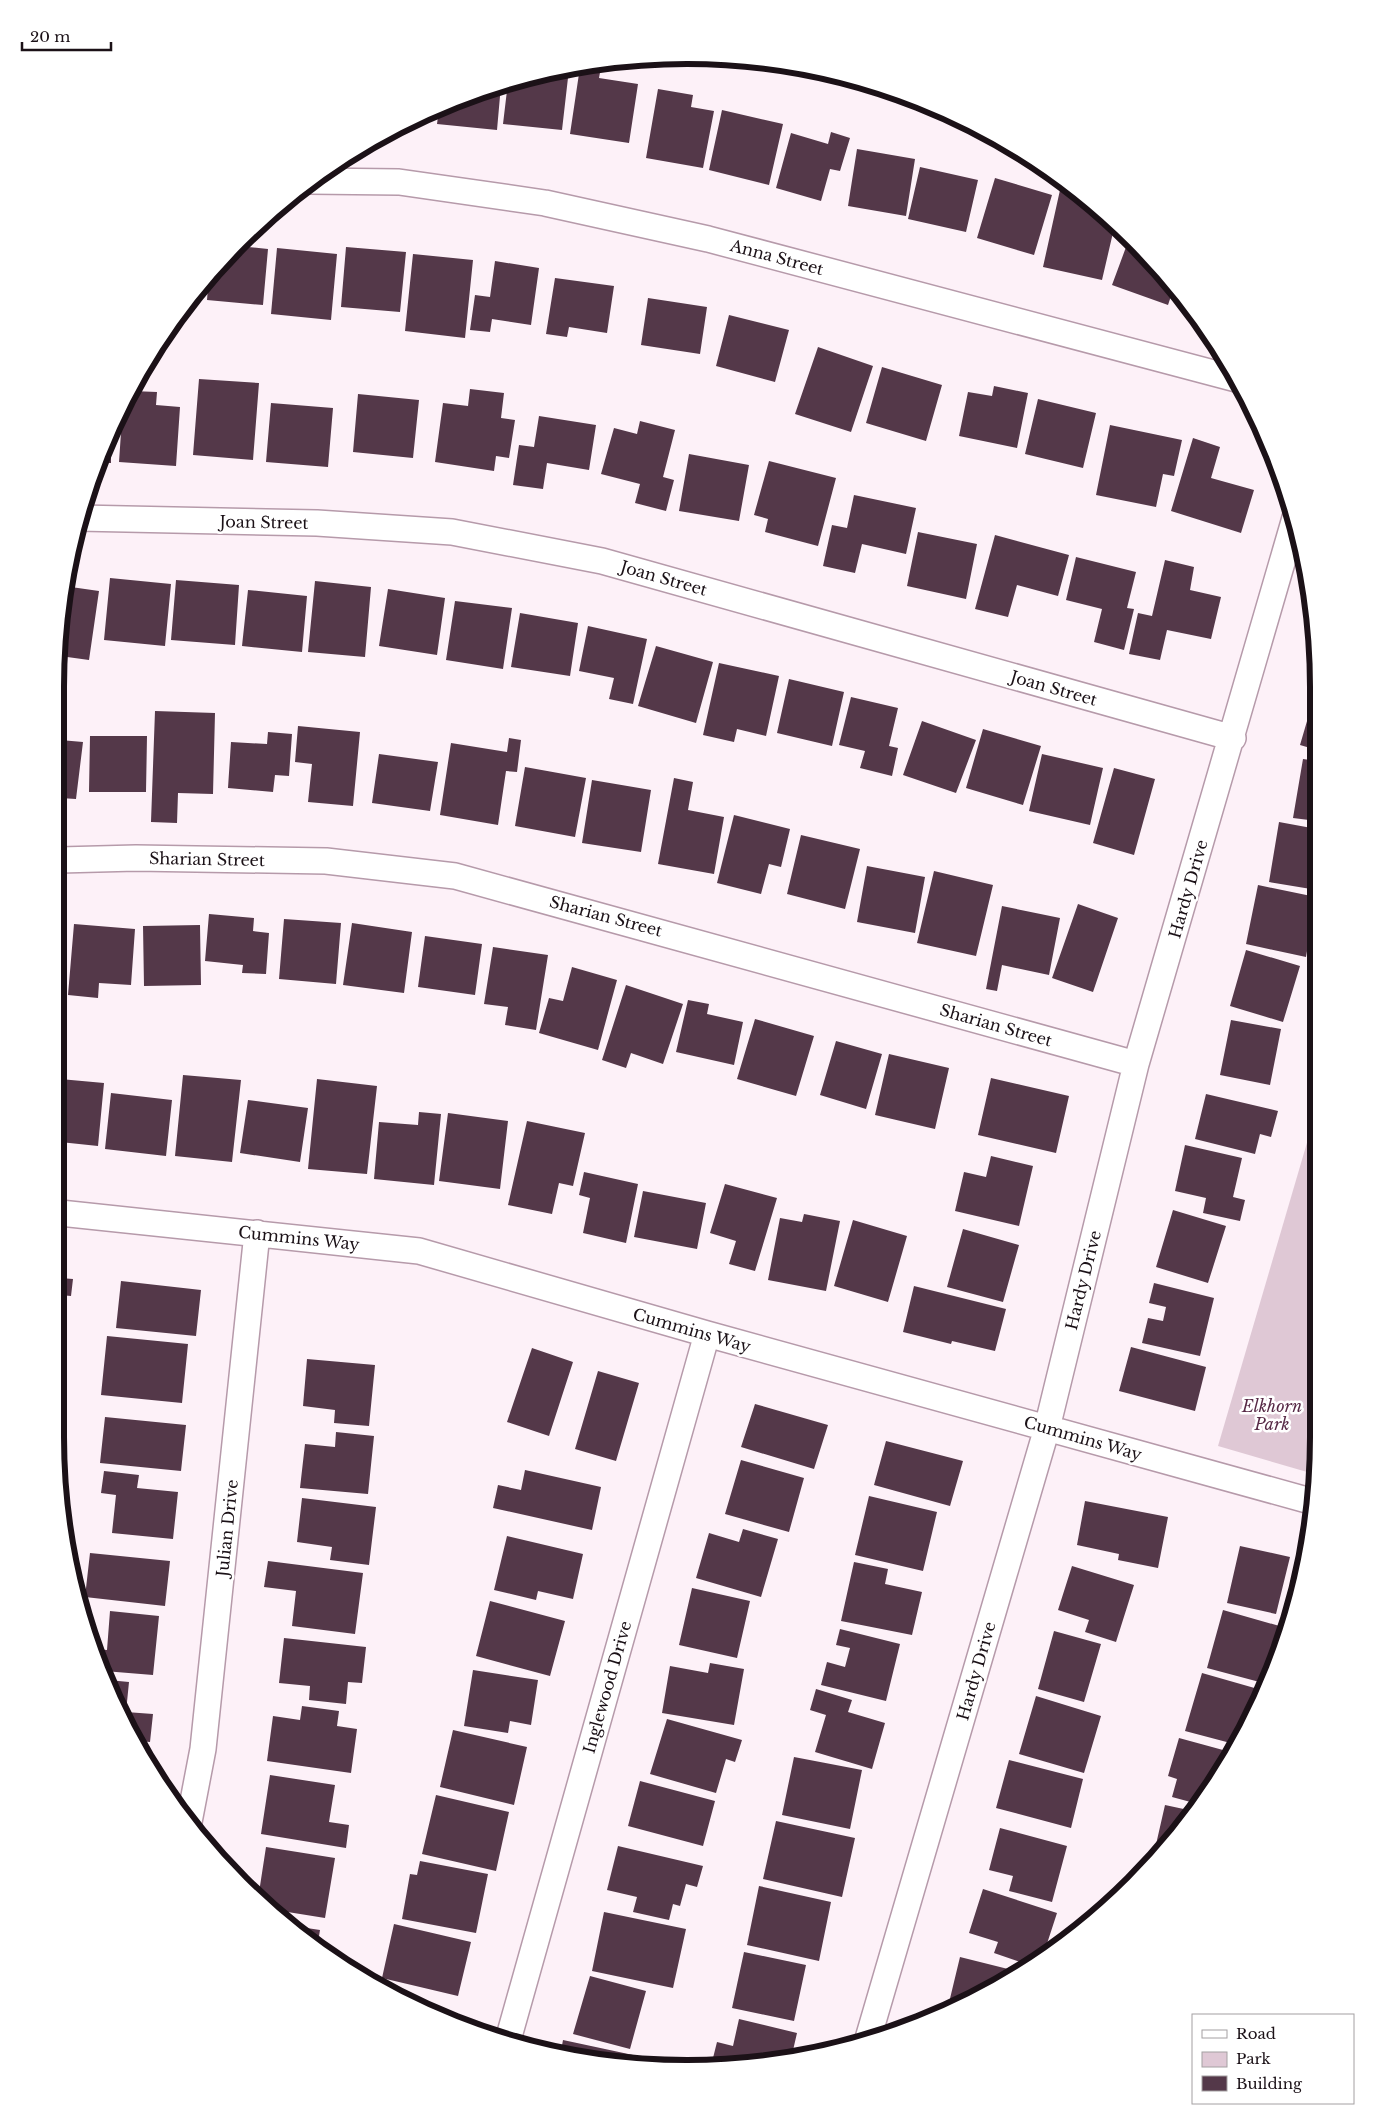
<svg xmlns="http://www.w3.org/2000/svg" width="1374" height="2124" viewBox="0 0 1374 2124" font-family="'Libre Baskerville',serif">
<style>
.green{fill:#dfc8d5}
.building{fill:#543849}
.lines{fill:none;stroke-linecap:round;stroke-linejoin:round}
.street-casing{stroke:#b69aaa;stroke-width:28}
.street{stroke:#fff;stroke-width:25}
.labels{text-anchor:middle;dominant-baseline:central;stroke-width:5;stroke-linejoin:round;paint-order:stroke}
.street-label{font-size:16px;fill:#1b1117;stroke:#fff}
.park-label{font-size:16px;font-style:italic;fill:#572946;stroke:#fff}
.rim{fill:none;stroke:#1b1117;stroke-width:6}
</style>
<rect width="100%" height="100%" fill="#fdf1f8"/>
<path class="green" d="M 1316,1112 L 1314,1474 L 1218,1446 Z"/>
<path class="building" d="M 589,66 L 601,67 L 599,78 L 638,84 L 629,143 L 570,134 L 580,67 Z
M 569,69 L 562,130 L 503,124 L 508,82 L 523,77 Z
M 501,85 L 497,130 L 437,124 L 439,109 Z
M 658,89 L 693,95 L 691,107 L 714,111 L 703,168 L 646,158 Z
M 722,110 L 783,124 L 769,185 L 709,170 Z
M 416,117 L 416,123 L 405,122 L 407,120 Z
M 831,132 L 850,138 L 840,171 L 830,169 L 821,201 L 776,188 L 791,133 L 828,144 Z
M 857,149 L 915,159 L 906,216 L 848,206 Z
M 920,167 L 978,180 L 966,232 L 908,219 Z
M 995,178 L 1052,195 L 1034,255 L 977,238 Z
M 1060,190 L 1080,195 L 1103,212 L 1115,224 L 1102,280 L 1043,267 Z
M 1129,239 L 1174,287 L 1168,305 L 1112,285 Z
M 238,246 L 268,249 L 263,305 L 207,300 L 209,274 Z
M 346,247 L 406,252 L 400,312 L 341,307 Z
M 277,248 L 337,254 L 331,320 L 271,314 Z
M 413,254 L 473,260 L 465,338 L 405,331 Z
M 495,261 L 539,268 L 531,325 L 492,319 L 490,332 L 470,330 L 475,295 L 490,297 Z
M 555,278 L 614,286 L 607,333 L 569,327 L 567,337 L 546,334 Z
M 199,290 L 199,302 L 190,303 Z
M 648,298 L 707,307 L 700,354 L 641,345 Z
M 729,315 L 789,330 L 775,382 L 716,366 Z
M 818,347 L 873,366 L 851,432 L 795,414 Z
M 882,367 L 942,385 L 926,441 L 866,423 Z
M 199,379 L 259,383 L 253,460 L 193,455 Z
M 994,386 L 1028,393 L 1017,448 L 959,436 L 968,392 L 992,396 Z
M 470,389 L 504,393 L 501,418 L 515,420 L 509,458 L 496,456 L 494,471 L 435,462 L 443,403 L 468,406 Z
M 132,391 L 157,392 L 156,405 L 180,407 L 176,466 L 119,462 L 123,403 Z
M 358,394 L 419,400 L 413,458 L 353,452 Z
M 1038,399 L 1096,413 L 1083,468 L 1025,454 Z
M 271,403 L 333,408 L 328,467 L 266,462 Z
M 539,416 L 596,425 L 589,470 L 547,463 L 543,489 L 513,485 L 519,445 L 534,447 Z
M 640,421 L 675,430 L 663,477 L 674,480 L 666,511 L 635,503 L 640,484 L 601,474 L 614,428 L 637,434 Z
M 1110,425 L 1182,440 L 1174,476 L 1163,474 L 1156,507 L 1096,495 Z
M 111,431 L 111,463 L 99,463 Z
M 1193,438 L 1220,447 L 1211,478 L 1254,490 L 1241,533 L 1171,511 Z
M 689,454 L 749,465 L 739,521 L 679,511 Z
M 769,461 L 836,478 L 818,546 L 765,532 L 768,519 L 754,515 Z
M 854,495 L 916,508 L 906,554 L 862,544 L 855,573 L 823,566 L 832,525 L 847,528 Z
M 918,532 L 977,544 L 966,599 L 907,586 Z
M 995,535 L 1069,555 L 1058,596 L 1017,585 L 1008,617 L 975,609 Z
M 1076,557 L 1136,572 L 1127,608 L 1134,609 L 1124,650 L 1094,642 L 1102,609 L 1066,600 Z
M 1165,560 L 1194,567 L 1190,590 L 1221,597 L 1211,639 L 1167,630 L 1160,660 L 1129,654 L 1138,613 L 1152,616 Z
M 110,578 L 171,584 L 165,646 L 104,640 Z
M 176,580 L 239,585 L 235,645 L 171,640 Z
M 315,581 L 371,587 L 365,657 L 308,652 Z
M 64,586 L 99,591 L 89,660 L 60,656 L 60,604 Z
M 388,589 L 445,598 L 437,655 L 379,646 Z
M 248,590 L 307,596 L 302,652 L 242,646 Z
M 455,601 L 512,608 L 503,669 L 446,660 Z
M 520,613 L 578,623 L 570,676 L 511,667 Z
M 588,626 L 647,639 L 633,704 L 609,699 L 614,678 L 579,671 Z
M 656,646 L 713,662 L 696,723 L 638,706 Z
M 719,663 L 779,676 L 766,736 L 737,729 L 734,742 L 703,735 Z
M 789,679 L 844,692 L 832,746 L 777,733 Z
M 1317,687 L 1317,750 L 1300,745 Z
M 851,697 L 898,708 L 889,746 L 898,748 L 892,776 L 860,768 L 865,751 L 839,745 Z
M 155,711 L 215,713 L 213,794 L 178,793 L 177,823 L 151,822 Z
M 922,721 L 976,740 L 956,793 L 903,775 Z
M 298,726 L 360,732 L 353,806 L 308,802 L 312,764 L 295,762 Z
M 983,729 L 1041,746 L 1023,805 L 966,788 Z
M 268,732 L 292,734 L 289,776 L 275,775 L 273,792 L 228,788 L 231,742 L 267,744 Z
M 90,736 L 147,736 L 146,792 L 89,792 Z
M 509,738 L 521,740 L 517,772 L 506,771 L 498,825 L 440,815 L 451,743 L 507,752 Z
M 60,740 L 83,742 L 76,799 L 60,798 Z
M 379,754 L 438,762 L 430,811 L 372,803 Z
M 1042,754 L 1103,768 L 1090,825 L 1029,811 Z
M 1303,759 L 1317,761 L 1317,821 L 1293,818 Z
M 525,767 L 586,778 L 575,837 L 515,826 Z
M 1114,768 L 1155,779 L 1134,855 L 1093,843 Z
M 674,778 L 693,782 L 688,810 L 724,817 L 714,874 L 658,864 Z
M 592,780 L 651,790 L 641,852 L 582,843 Z
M 734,815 L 790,829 L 781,867 L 769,864 L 761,894 L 717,883 Z
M 1279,822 L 1317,829 L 1317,890 L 1269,882 Z
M 801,835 L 860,849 L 845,909 L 787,894 Z
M 867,866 L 925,877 L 915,933 L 857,922 Z
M 934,871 L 993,885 L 976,956 L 917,943 Z
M 1258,885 L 1316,897 L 1306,957 L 1246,944 Z
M 1078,904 L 1118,918 L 1093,992 L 1052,978 Z
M 1002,906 L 1060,918 L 1049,975 L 1002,965 L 997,991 L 986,989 Z
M 209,914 L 254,918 L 253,931 L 269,933 L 266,974 L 242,973 L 243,965 L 205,961 Z
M 284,919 L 341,923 L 336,984 L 279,979 Z
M 352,923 L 412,932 L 404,993 L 343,985 Z
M 74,924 L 135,929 L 131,985 L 99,983 L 98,998 L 68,995 Z
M 200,925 L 201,985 L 144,986 L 143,926 Z
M 425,936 L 482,944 L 475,995 L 418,987 Z
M 493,947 L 548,955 L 536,1030 L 505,1025 L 508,1007 L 484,1004 Z
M 1246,950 L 1300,966 L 1283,1022 L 1230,1006 Z
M 572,967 L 617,980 L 598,1050 L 539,1033 L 549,998 L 563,1001 Z
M 626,985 L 683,1004 L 663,1064 L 631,1053 L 626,1068 L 602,1060 Z
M 688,1000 L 709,1004 L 707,1014 L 743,1022 L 734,1065 L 676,1052 Z
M 755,1019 L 814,1036 L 796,1096 L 737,1079 Z
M 1231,1020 L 1281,1029 L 1270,1085 L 1220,1075 Z
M 836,1041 L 882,1054 L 866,1109 L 820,1095 Z
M 889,1054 L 949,1068 L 935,1129 L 875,1115 Z
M 183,1075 L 241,1080 L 232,1162 L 175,1156 Z
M 991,1078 L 1069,1096 L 1056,1153 L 978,1135 Z
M 60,1079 L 104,1083 L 98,1146 L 60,1142 Z
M 317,1079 L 377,1086 L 367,1174 L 308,1169 Z
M 111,1093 L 172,1100 L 166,1156 L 105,1149 Z
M 1206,1094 L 1278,1111 L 1271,1137 L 1260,1134 L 1255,1154 L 1195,1139 Z
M 248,1100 L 308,1108 L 300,1162 L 240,1153 Z
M 419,1112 L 441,1114 L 434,1185 L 374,1179 L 379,1122 L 418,1125 Z
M 448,1113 L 508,1121 L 500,1189 L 439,1181 Z
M 527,1121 L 585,1133 L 573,1186 L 559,1183 L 552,1214 L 508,1205 Z
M 1185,1145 L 1242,1158 L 1233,1197 L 1245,1200 L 1240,1221 L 1203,1213 L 1206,1198 L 1175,1191 Z
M 991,1156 L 1033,1166 L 1019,1226 L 955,1211 L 964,1172 L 986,1177 Z
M 584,1172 L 638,1184 L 626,1243 L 583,1233 L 590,1198 L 579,1195 Z
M 725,1184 L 777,1198 L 755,1271 L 729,1264 L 736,1241 L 710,1233 Z
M 643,1191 L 706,1203 L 697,1249 L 634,1237 Z
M 1173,1210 L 1226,1226 L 1208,1283 L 1156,1267 Z
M 804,1214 L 840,1221 L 826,1291 L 768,1280 L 780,1218 L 802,1222 Z
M 853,1220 L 907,1236 L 888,1302 L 834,1286 Z
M 963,1229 L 1019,1245 L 1003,1302 L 947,1287 Z
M 60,1278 L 73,1279 L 71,1296 L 60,1295 Z
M 121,1281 L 201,1290 L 196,1336 L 116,1328 Z
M 1154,1283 L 1214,1298 L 1200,1356 L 1142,1343 L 1148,1318 L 1163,1321 L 1166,1307 L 1149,1303 Z
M 914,1286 L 1006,1309 L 995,1351 L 952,1341 L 951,1344 L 903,1332 Z
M 107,1336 L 188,1344 L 182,1403 L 101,1395 Z
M 1131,1347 L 1206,1367 L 1195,1411 L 1119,1391 Z
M 532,1348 L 573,1362 L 549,1436 L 507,1422 Z
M 307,1359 L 375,1365 L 369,1426 L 334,1423 L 335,1410 L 303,1406 Z
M 598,1371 L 639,1383 L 616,1461 L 575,1449 Z
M 755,1404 L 828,1425 L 814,1469 L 741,1447 Z
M 105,1417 L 186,1425 L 181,1471 L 100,1463 Z
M 336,1432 L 374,1436 L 368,1494 L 300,1488 L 305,1444 L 335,1447 Z
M 886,1441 L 963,1461 L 950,1506 L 874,1485 Z
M 741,1460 L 804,1478 L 789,1532 L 725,1514 Z
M 525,1470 L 601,1487 L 592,1530 L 493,1508 L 498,1485 L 521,1490 Z
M 104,1471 L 139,1475 L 137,1488 L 178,1492 L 173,1539 L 112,1533 L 116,1495 L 101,1493 Z
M 869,1496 L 937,1512 L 923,1571 L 855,1555 Z
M 302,1498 L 376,1507 L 369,1565 L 330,1560 L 332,1547 L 297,1542 Z
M 1085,1501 L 1168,1517 L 1158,1568 L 1118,1560 L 1119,1554 L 1077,1545 Z
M 743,1529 L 778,1539 L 761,1597 L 696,1578 L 709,1533 L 739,1542 Z
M 507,1536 L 583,1554 L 573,1599 L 538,1591 L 536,1600 L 494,1590 Z
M 1240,1546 L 1290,1557 L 1276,1614 L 1227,1603 Z
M 90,1553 L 170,1561 L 165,1606 L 85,1597 Z
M 268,1561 L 363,1573 L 355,1634 L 292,1626 L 296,1591 L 264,1587 Z
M 854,1562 L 888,1569 L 885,1584 L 922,1592 L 912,1635 L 841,1621 Z
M 1072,1566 L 1134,1585 L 1116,1642 L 1085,1632 L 1089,1620 L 1058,1610 Z
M 692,1588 L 750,1601 L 737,1658 L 679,1645 Z
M 490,1601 L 565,1621 L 550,1676 L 476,1656 Z
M 1223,1610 L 1283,1627 L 1267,1684 L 1207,1668 Z
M 110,1611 L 159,1616 L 153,1675 L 104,1671 L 93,1649 L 107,1650 Z
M 840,1629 L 900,1644 L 886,1701 L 821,1685 L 827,1662 L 845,1667 L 850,1648 L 836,1645 Z
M 1054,1631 L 1101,1644 L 1084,1702 L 1038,1689 Z
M 284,1638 L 366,1647 L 362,1683 L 348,1682 L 346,1704 L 309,1700 L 310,1686 L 279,1683 Z
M 710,1663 L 744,1669 L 734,1725 L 662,1713 L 670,1666 L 708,1673 Z
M 473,1670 L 538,1680 L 531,1725 L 510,1721 L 508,1733 L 464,1726 Z
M 1202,1673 L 1265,1691 L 1238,1745 L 1185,1731 Z
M 108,1680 L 129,1682 L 126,1712 L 153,1714 L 150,1742 L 138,1741 Z
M 816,1689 L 852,1700 L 848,1712 L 885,1723 L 872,1769 L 815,1752 L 826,1715 L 810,1710 Z
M 1036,1696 L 1101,1716 L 1084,1773 L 1019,1754 Z
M 302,1706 L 339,1711 L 337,1726 L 357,1729 L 351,1773 L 267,1761 L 273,1716 L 300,1720 Z
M 667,1719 L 742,1740 L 735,1762 L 726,1759 L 716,1793 L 650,1774 Z
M 453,1730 L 527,1747 L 514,1805 L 440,1787 Z
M 1179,1738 L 1234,1753 L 1198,1804 L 1172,1797 L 1177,1779 L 1168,1776 Z
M 794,1757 L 862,1770 L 850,1829 L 782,1815 Z
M 1009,1760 L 1083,1779 L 1071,1828 L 996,1808 Z
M 270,1775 L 335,1785 L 329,1822 L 349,1825 L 346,1848 L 261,1834 Z
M 640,1781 L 715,1801 L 703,1846 L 628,1826 Z
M 436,1795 L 509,1812 L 496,1871 L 422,1854 Z
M 1165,1805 L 1193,1811 L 1162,1853 L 1152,1862 Z
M 776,1821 L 855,1838 L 842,1897 L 763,1879 Z
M 1000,1828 L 1067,1846 L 1052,1902 L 1009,1891 L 1013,1876 L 989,1870 Z
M 618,1846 L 703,1866 L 697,1887 L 686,1884 L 680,1906 L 673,1904 L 669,1920 L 633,1912 L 637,1897 L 607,1890 Z
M 266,1847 L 335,1858 L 325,1918 L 269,1909 L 258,1899 Z
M 420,1861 L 488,1874 L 476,1933 L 402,1919 L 410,1874 L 417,1875 Z
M 759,1886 L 831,1902 L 819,1961 L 747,1945 Z
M 983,1889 L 1057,1913 L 1042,1959 L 1038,1963 L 1032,1966 L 994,1953 L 998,1942 L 969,1933 Z
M 604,1912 L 686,1929 L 673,1988 L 592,1971 Z
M 394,1924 L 471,1942 L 458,1996 L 382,1978 Z
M 287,1925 L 320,1930 L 317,1948 L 302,1939 Z
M 744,1952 L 806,1965 L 794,2021 L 732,2008 Z
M 960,1957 L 1020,1972 L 947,2011 Z
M 590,1976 L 646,1991 L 630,2049 L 573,2034 Z
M 399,1992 L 416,1997 L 413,2006 L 397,1997 Z
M 739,2019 L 797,2033 L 791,2059 L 769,2064 L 711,2066 L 717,2042 L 733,2046 Z
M 563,2040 L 647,2058 L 645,2068 L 561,2051 Z"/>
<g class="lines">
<defs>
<path id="street" d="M 310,181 L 399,182 L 545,203 L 708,239 L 1236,379
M 79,518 L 317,523 L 452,532 L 602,561 L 1233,738
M 60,860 L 136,858 L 326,861 L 455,876 L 1136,1064
M 60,1213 L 419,1251 L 707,1334 L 1314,1502
M 189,1822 L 203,1749 L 257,1233
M 508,2040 L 707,1334
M 867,2042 L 1047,1428 L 1136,1064 L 1295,518"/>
</defs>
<use href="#street" class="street-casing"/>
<use href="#street" class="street"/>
</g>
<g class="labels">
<g class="street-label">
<text transform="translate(777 257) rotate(15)">Anna Street</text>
<text transform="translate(264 522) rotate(1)">Joan Street</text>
<text transform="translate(664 578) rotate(16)">Joan Street</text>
<text transform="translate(1054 688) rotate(16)">Joan Street</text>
<text transform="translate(207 859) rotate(1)">Sharian Street</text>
<text transform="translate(1188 889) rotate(-74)">Hardy Drive</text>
<text transform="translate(606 916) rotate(15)">Sharian Street</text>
<text transform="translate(996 1025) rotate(16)">Sharian Street</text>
<text transform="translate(299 1238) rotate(6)">Cummins Way</text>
<text transform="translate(1083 1280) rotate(-76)">Hardy Drive</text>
<text transform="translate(692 1330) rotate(16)">Cummins Way</text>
<text transform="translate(1083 1438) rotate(16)">Cummins Way</text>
<text transform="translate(227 1528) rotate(-84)">Julian Drive</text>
<text transform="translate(976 1671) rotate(-74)">Hardy Drive</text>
<text transform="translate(607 1687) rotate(-74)">Inglewood Drive</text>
</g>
<g class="park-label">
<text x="1272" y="1406">Elkhorn<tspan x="1272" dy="18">Park</tspan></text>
</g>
</g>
<path d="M0 0H1374V2124H0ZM687 64H687A623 623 0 0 1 1310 687V1437A623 623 0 0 1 687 2060H687A623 623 0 0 1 64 1437V687A623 623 0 0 1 687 64Z" fill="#fff" fill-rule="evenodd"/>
<path class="rim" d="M687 64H687A623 623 0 0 1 1310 687V1437A623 623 0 0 1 687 2060H687A623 623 0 0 1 64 1437V687A623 623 0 0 1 687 64Z"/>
<rect x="1192" y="2014" width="162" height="90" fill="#ffffff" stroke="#a4a0a2"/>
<rect x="1202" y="2030" width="25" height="8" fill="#ffffff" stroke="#a4a0a2"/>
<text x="1236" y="2039" font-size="15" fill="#1b1117">Road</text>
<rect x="1202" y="2052" width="25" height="15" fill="#dfc8d5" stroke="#a4a0a2"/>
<text x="1236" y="2064" font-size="15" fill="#1b1117">Park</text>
<rect x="1202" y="2076" width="25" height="15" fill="#543849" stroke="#a4a0a2"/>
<text x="1236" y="2089" font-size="15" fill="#1b1117">Building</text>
<path d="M22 42v8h89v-8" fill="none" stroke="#1b1117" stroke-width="2.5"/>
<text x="30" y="42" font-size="15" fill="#1b1117" stroke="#ffffff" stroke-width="4" paint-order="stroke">20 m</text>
</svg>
